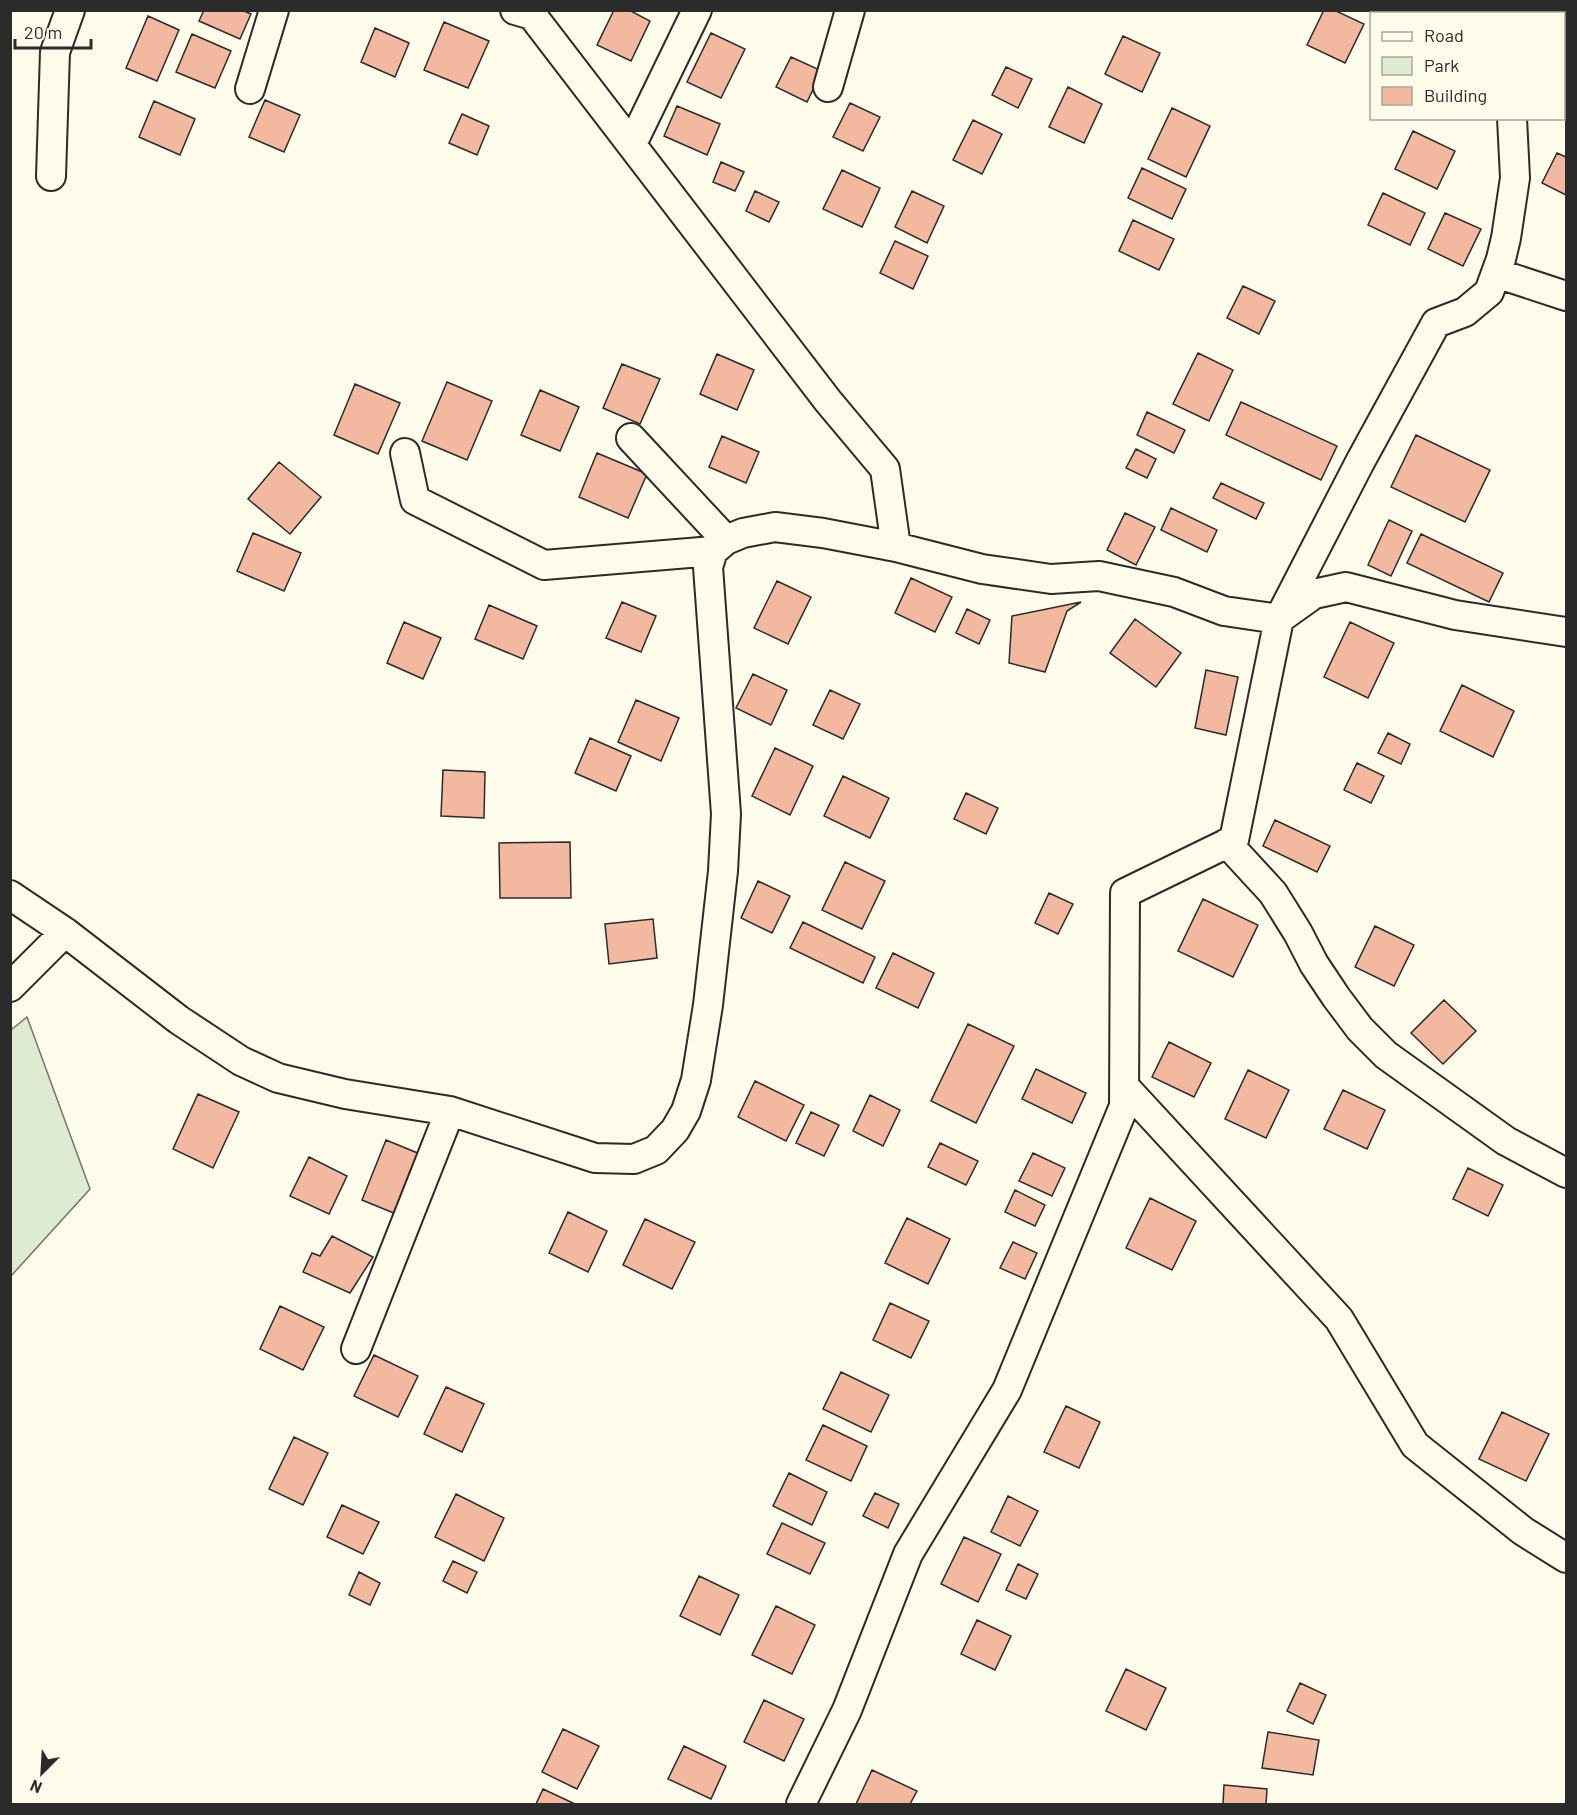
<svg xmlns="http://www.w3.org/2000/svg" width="1577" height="1815" viewBox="0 0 1577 1815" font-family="Barlow,sans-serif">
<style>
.green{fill:#deebd1;stroke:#74746e;stroke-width:1.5}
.building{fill:#f2b8a0;stroke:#2b2b2b;stroke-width:1.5}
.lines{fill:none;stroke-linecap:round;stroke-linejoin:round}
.minor-casing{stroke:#2b2b2b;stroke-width:32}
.minor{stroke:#fdfbea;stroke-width:28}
</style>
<rect width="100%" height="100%" fill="#fdfbea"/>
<path class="green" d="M 27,1017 L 90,1189 L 11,1276 L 11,1030 Z"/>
<path class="building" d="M 204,10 L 242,10 L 251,14 L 240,39 L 199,21 Z
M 614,10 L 629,10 L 650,21 L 631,61 L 597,45 Z
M 1324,10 L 1334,10 L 1364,24 L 1345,63 L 1307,45 Z
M 1547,10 L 1566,10 L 1566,20 L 1564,19 L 1564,14 L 1553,14 Z
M 148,16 L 179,30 L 157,81 L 126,68 Z
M 444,22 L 489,41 L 468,88 L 424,70 Z
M 375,28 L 409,43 L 395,77 L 361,62 Z
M 711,33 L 745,49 L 721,98 L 687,82 Z
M 192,34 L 231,51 L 215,88 L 176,72 Z
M 1123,36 L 1160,53 L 1142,92 L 1105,74 Z
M 1564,36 L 1566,38 L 1566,81 L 1564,79 Z
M 791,57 L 822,71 L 807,102 L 776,87 Z
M 1006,67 L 1032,79 L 1018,108 L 992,95 Z
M 1068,87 L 1102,104 L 1084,143 L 1049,127 Z
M 265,100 L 300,115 L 284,152 L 249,137 Z
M 154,101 L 195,119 L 180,155 L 139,137 Z
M 850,103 L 880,117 L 863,151 L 833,137 Z
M 677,106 L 720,124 L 707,155 L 664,136 Z
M 1172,108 L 1210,126 L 1186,177 L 1148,159 Z
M 462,114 L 489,126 L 477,155 L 449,143 Z
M 973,120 L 1002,134 L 982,174 L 953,160 Z
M 1413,131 L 1455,151 L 1437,189 L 1395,169 Z
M 1557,153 L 1566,157 L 1566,195 L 1542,183 Z
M 721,162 L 744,172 L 735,191 L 713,182 Z
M 1142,168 L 1186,189 L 1172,219 L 1128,198 Z
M 842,170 L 880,188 L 862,227 L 823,209 Z
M 755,191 L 779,202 L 769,222 L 746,211 Z
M 912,191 L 944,206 L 927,243 L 895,227 Z
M 1383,193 L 1425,213 L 1410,245 L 1368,225 Z
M 1445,213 L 1481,229 L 1463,266 L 1428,249 Z
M 1133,220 L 1174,239 L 1159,270 L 1119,251 Z
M 895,241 L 928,256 L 913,289 L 880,273 Z
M 1243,286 L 1275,301 L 1259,334 L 1227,318 Z
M 1198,353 L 1233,370 L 1209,421 L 1173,404 Z
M 717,354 L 754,370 L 737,410 L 700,394 Z
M 622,364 L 660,379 L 640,424 L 603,408 Z
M 447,382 L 492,401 L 467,460 L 422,441 Z
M 355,384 L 400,403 L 378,454 L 334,435 Z
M 540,390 L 579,407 L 560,451 L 521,435 Z
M 1241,402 L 1337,446 L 1321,480 L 1226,435 Z
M 1147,412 L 1185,430 L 1174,453 L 1137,435 Z
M 1416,435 L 1490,470 L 1465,522 L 1391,487 Z
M 722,436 L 759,452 L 746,483 L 709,467 Z
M 1136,449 L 1156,459 L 1147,478 L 1126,468 Z
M 597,453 L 647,474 L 628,518 L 579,497 Z
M 279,462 L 321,497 L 290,534 L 248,499 Z
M 1221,483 L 1264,503 L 1256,519 L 1213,498 Z
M 1171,508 L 1217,530 L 1207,552 L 1161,530 Z
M 1125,513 L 1155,527 L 1136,565 L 1107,550 Z
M 1389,520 L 1412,531 L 1391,576 L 1368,565 Z
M 253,533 L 301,553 L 284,591 L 237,571 Z
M 1421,534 L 1503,573 L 1489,602 L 1407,563 Z
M 911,578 L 952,597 L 935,632 L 895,613 Z
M 777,581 L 811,597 L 788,644 L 754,628 Z
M 622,602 L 656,616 L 641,652 L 606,638 Z
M 1081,602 L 1067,611 L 1045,672 L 1009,663 L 1012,616 Z
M 489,605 L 537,626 L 523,659 L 475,639 Z
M 967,609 L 990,620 L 979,644 L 956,633 Z
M 1135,619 L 1181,653 L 1156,687 L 1110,653 Z
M 404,622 L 441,638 L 423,679 L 387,663 Z
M 1350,622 L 1394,643 L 1368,698 L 1324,677 Z
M 1206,670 L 1238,677 L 1226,735 L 1195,728 Z
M 753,674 L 787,690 L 771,725 L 736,708 Z
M 1462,685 L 1514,711 L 1493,757 L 1440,731 Z
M 830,690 L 860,704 L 843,739 L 813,725 Z
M 636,700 L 679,718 L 661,761 L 618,742 Z
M 1388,733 L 1410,744 L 1401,764 L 1378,753 Z
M 590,738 L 631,756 L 616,791 L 575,773 Z
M 775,748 L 813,766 L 790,815 L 752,796 Z
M 1357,763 L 1384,776 L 1371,803 L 1344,790 Z
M 443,770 L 485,772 L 484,818 L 441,816 Z
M 843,776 L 889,798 L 870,838 L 824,816 Z
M 966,793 L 998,808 L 986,834 L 954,819 Z
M 1275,820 L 1330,846 L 1317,872 L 1263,846 Z
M 570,842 L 571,898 L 500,898 L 499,843 Z
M 845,862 L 885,881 L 862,929 L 822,910 Z
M 758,881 L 790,896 L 772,933 L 741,918 Z
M 1049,893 L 1073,904 L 1058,934 L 1035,923 Z
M 1203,899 L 1258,925 L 1233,977 L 1178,951 Z
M 653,919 L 657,958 L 609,964 L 605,924 Z
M 803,922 L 875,957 L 863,983 L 790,948 Z
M 1375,926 L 1414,945 L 1394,986 L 1355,967 Z
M 893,953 L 934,973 L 918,1008 L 876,988 Z
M 1444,1000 L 1476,1031 L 1443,1064 L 1411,1033 Z
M 968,1024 L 1014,1046 L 976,1123 L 931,1101 Z
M 1169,1042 L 1211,1063 L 1194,1097 L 1152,1077 Z
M 1036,1069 L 1086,1093 L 1072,1123 L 1022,1099 Z
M 1248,1070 L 1289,1090 L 1266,1138 L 1225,1119 Z
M 755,1081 L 804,1105 L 786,1141 L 738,1117 Z
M 1343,1090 L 1385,1110 L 1367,1149 L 1324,1129 Z
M 198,1094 L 239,1112 L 213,1168 L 173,1149 Z
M 870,1095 L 900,1110 L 883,1146 L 853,1131 Z
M 811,1112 L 839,1125 L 824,1156 L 796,1143 Z
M 386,1140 L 420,1154 L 396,1214 L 362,1200 Z
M 940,1143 L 978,1161 L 966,1185 L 928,1167 Z
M 1033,1153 L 1065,1168 L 1052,1196 L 1019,1181 Z
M 309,1157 L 347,1176 L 329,1214 L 290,1196 Z
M 1468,1168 L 1503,1185 L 1488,1216 L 1453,1199 Z
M 1015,1190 L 1045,1205 L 1035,1226 L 1005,1212 Z
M 1150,1198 L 1196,1221 L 1172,1270 L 1126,1248 Z
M 568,1212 L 607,1231 L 588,1272 L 549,1253 Z
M 907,1218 L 950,1239 L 928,1284 L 885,1263 Z
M 645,1219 L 695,1242 L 672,1289 L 623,1265 Z
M 332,1236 L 373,1257 L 350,1293 L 303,1272 L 312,1253 L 320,1256 Z
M 1013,1242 L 1037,1253 L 1025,1279 L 1000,1268 Z
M 890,1303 L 929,1321 L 911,1358 L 873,1340 Z
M 280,1306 L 324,1327 L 303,1370 L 260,1349 Z
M 374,1355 L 418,1376 L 398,1417 L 354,1396 Z
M 841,1372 L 889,1395 L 871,1432 L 823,1409 Z
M 446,1387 L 484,1404 L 462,1452 L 424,1434 Z
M 1066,1406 L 1100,1422 L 1079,1468 L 1044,1452 Z
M 1502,1412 L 1549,1434 L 1526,1481 L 1479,1459 Z
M 823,1425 L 867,1446 L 851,1481 L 806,1460 Z
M 294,1437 L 328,1453 L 303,1505 L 269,1489 Z
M 789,1473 L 827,1492 L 812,1525 L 773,1506 Z
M 875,1493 L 899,1504 L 888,1528 L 863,1516 Z
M 456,1494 L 504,1518 L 484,1561 L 435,1537 Z
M 1008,1496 L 1038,1511 L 1020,1546 L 991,1532 Z
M 342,1505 L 379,1522 L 363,1554 L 327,1537 Z
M 782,1523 L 825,1543 L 810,1574 L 767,1554 Z
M 964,1537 L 1001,1554 L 978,1602 L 941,1584 Z
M 453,1561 L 477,1572 L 467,1593 L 443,1581 Z
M 1018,1564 L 1038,1574 L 1026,1599 L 1006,1590 Z
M 359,1572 L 380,1583 L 370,1605 L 349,1595 Z
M 699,1576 L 739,1595 L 720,1635 L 680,1616 Z
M 776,1606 L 815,1625 L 792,1674 L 752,1655 Z
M 977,1620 L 1011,1636 L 995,1670 L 961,1654 Z
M 1126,1669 L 1166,1688 L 1146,1730 L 1106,1711 Z
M 1300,1683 L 1326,1695 L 1313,1724 L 1287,1711 Z
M 764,1700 L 804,1719 L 784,1761 L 744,1742 Z
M 563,1729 L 599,1746 L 577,1789 L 542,1772 Z
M 1268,1732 L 1319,1740 L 1313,1775 L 1262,1768 Z
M 684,1746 L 726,1766 L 711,1799 L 668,1779 Z
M 872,1770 L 917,1791 L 910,1804 L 856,1804 Z
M 1224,1785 L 1267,1789 L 1266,1804 L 1223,1804 Z
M 543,1789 L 575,1804 L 536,1804 Z"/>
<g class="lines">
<defs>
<path id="minor" d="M 515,10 L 532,15 L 828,401 L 885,469 L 896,547
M 1509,10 L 1509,14
M 828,87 L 850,10
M 250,89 L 274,10
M 632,144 L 697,10
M 51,176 L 55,52 L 70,10
M 1496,273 L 1566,296
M 631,438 L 726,540
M 405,453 L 415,500 L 544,565 L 713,551
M 1227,843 L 1273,893 L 1298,933 L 1314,964 L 1336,997 L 1360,1029 L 1386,1055 L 1506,1141 L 1566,1173
M 10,895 L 65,932 L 179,1020 L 241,1061 L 278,1078 L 345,1094 L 450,1111 L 595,1158 L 634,1159 L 656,1150 L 675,1130 L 686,1111 L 696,1080 L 708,1005 L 723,871 L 726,814 L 708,567 L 713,551 L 726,540 L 743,533 L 775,527 L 823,533 L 896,547 L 982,569 L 1051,579 L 1099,576 L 1174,592 L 1224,611 L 1279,619 L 1314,594 L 1346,587 L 1455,615 L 1566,632
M 10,987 L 65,932
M 1124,1086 L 1339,1319 L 1415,1445 L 1523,1531 L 1566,1558
M 356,1349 L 450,1111
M 801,1804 L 847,1710 L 908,1554 L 1007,1390 L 1124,1106 L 1125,893 L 1234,840 L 1279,619 L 1360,462 L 1436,323 L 1465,312 L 1489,292 L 1501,259 L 1506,238 L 1515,178 L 1512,118"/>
</defs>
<use href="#minor" class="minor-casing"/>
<use href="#minor" class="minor"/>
</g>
<rect width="1577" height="1815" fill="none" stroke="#2b2b2b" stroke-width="24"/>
<rect x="1370" y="12" width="195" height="108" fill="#fdfbea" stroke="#a9a89e" stroke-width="1.5"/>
<rect x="1382" y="32" width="30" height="9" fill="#fdfbea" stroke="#a9a89e" stroke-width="1.5"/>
<text x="1424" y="42" font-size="18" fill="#2b2b2b">Road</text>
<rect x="1382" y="57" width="30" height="18" fill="#deebd1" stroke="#a9a89e" stroke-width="1.5"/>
<text x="1424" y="72" font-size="18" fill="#2b2b2b">Park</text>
<rect x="1382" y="87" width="30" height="18" fill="#f2b8a0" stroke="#a9a89e" stroke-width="1.5"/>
<text x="1424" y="102" font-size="18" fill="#2b2b2b">Building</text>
<g transform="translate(42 1773) rotate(204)" stroke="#fdfbea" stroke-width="4.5" paint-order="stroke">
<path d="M0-4.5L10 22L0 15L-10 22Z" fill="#2b2b2b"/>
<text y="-9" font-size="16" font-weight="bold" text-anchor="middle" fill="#2b2b2b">N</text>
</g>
<path d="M15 39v9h76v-9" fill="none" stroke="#2b2b2b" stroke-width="3"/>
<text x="24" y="39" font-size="18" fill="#2b2b2b" stroke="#fdfbea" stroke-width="4.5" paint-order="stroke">20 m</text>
</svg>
